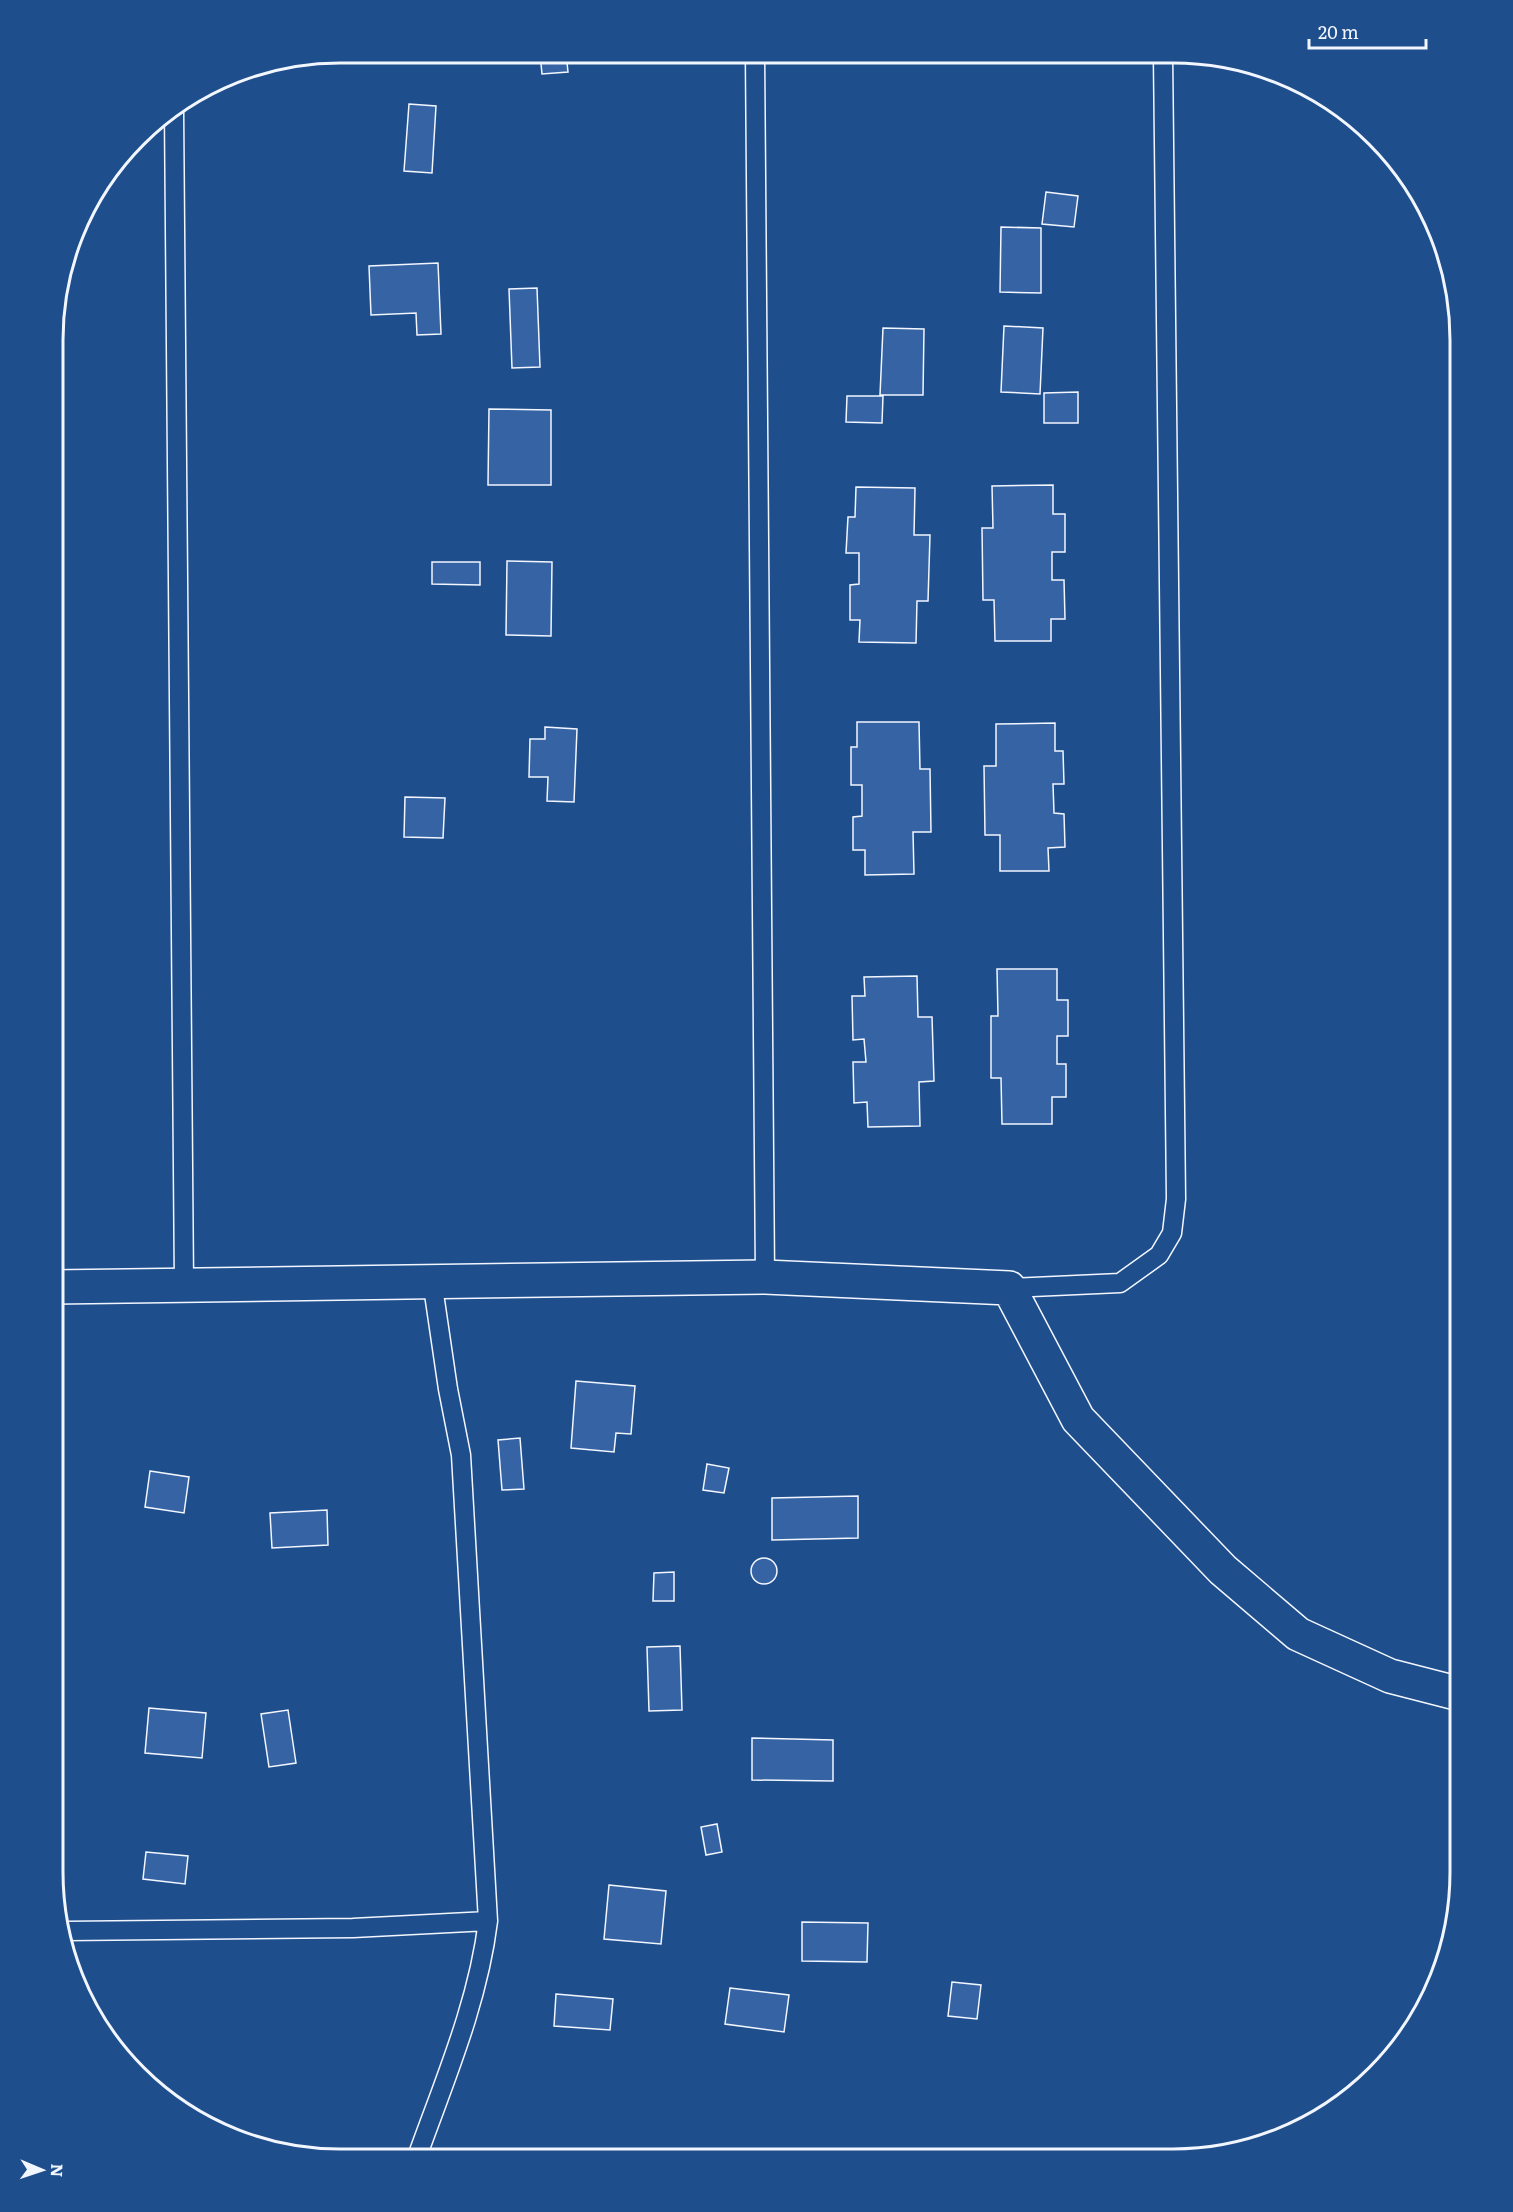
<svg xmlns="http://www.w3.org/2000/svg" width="1513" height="2212" viewBox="0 0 1513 2212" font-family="Literata,serif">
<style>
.building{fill:#3563a3;stroke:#f2f6ff;stroke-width:1.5}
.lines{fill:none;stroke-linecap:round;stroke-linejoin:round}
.service-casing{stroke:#f2f6ff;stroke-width:21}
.minor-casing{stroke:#f2f6ff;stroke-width:36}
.service{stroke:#1f4e8c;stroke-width:18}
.minor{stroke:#1f4e8c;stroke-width:33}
.rim{fill:none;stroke:#f2f6ff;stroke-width:3}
</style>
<rect width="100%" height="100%" fill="#1f4e8c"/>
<path class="building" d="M 527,53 L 566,53 L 568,72 L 542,74 L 540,54 Z
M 409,104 L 436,106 L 432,173 L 404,171 Z
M 1046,192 L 1078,196 L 1074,227 L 1042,224 Z
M 1001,227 L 1041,228 L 1041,293 L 1000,292 Z
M 438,263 L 441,334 L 417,335 L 416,313 L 371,315 L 369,266 Z
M 537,288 L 540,367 L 512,368 L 509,289 Z
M 1004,326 L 1043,328 L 1040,394 L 1001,392 Z
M 883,328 L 924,329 L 923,395 L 880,395 Z
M 1078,392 L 1078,423 L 1044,423 L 1044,393 Z
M 847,396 L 883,396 L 882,423 L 846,422 Z
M 489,409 L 551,410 L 551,485 L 488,485 Z
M 1053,485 L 1053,514 L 1065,514 L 1065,552 L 1052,552 L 1052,580 L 1064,580 L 1065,619 L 1051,619 L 1051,641 L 995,641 L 994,600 L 983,600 L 982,528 L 993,528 L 992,486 Z
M 856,487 L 915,488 L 914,535 L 930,535 L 928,601 L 917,601 L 916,643 L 859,642 L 860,620 L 850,620 L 850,585 L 859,584 L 859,553 L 846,553 L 848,517 L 855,517 Z
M 507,561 L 552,562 L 551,636 L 506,635 Z
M 432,562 L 480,562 L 480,585 L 432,584 Z
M 857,722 L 919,722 L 920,769 L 930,769 L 931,832 L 913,832 L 914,874 L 865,875 L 865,850 L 853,850 L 853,817 L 862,816 L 862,785 L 851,785 L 851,747 L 857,747 Z
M 1055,723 L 1055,751 L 1063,751 L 1064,784 L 1053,784 L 1054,813 L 1064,814 L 1065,847 L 1048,848 L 1049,871 L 1000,871 L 1000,835 L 985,835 L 984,766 L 996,766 L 996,724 Z
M 545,727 L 577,729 L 574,802 L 547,801 L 548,777 L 529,777 L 530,739 L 545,739 Z
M 405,797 L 445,798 L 443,838 L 404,837 Z
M 997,969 L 1057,969 L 1057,1000 L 1068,1000 L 1068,1036 L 1057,1036 L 1057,1064 L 1066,1064 L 1066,1097 L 1052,1097 L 1052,1124 L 1002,1124 L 1001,1078 L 991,1078 L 991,1016 L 998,1016 Z
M 917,976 L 918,1017 L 932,1017 L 934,1081 L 919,1082 L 920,1126 L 868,1127 L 867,1102 L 854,1103 L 853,1062 L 866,1062 L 864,1039 L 853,1040 L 852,996 L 865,996 L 864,977 Z
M 576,1381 L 635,1386 L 631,1434 L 616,1433 L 614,1452 L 571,1448 Z
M 520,1438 L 524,1489 L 502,1490 L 498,1440 Z
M 707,1464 L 729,1468 L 724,1493 L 703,1490 Z
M 150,1471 L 189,1477 L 184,1513 L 145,1507 Z
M 858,1496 L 858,1538 L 772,1540 L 772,1498 Z
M 327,1510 L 328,1545 L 272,1548 L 270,1513 Z
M751 1571a13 13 0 1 1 26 0a13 13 0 1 1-26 0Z
M 674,1572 L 674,1601 L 653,1601 L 654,1573 Z
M 680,1646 L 682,1710 L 649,1711 L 647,1647 Z
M 149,1708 L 206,1713 L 202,1758 L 145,1753 Z
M 288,1710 L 296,1763 L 269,1767 L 261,1714 Z
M 752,1738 L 833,1740 L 833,1781 L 752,1780 Z
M 717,1824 L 722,1852 L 706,1855 L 701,1827 Z
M 146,1852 L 188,1856 L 185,1884 L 143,1879 Z
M 609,1885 L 666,1891 L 661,1944 L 604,1939 Z
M 802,1922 L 868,1923 L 867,1962 L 802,1961 Z
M 952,1982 L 981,1985 L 977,2019 L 948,2016 Z
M 730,1988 L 789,1995 L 784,2032 L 725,2024 Z
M 556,1994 L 613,1999 L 610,2030 L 554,2026 Z"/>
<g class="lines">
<defs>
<path id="service" d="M 755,54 L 765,1277
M 174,110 L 184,1285
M 1009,1288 L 1120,1283 L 1159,1255 L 1172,1233 L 1176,1199 L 1163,55
M 66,1931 L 353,1928 L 488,1921
M 417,2157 C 445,2079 478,2003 488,1921 L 461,1455 L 448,1389 L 432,1280"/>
<path id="minor" d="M 53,1287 L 765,1277 L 1009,1288 L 1078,1419 L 1223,1570 L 1298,1634 L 1390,1676 L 1460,1694"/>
</defs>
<use href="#service" class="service-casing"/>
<use href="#minor" class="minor-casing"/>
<use href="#service" class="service"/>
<use href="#minor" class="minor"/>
</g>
<path d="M0 0H1513V2212H0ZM340 63H1173A277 277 0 0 1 1450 340V1872A277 277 0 0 1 1173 2149H340A277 277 0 0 1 63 1872V340A277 277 0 0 1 340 63Z" fill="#1f4e8c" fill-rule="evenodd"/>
<path class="rim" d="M340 63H1173A277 277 0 0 1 1450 340V1872A277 277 0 0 1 1173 2149H340A277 277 0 0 1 63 1872V340A277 277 0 0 1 340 63Z"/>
<g transform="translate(42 2170) rotate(92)" stroke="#1f4e8c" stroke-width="4.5" paint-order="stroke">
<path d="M0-4.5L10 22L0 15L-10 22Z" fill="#f2f6ff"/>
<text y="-9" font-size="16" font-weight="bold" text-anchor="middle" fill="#f2f6ff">N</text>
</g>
<path d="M1309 39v9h117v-9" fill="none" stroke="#f2f6ff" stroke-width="3"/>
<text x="1318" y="39" font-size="18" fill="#f2f6ff" stroke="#1f4e8c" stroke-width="4.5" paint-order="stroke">20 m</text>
</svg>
